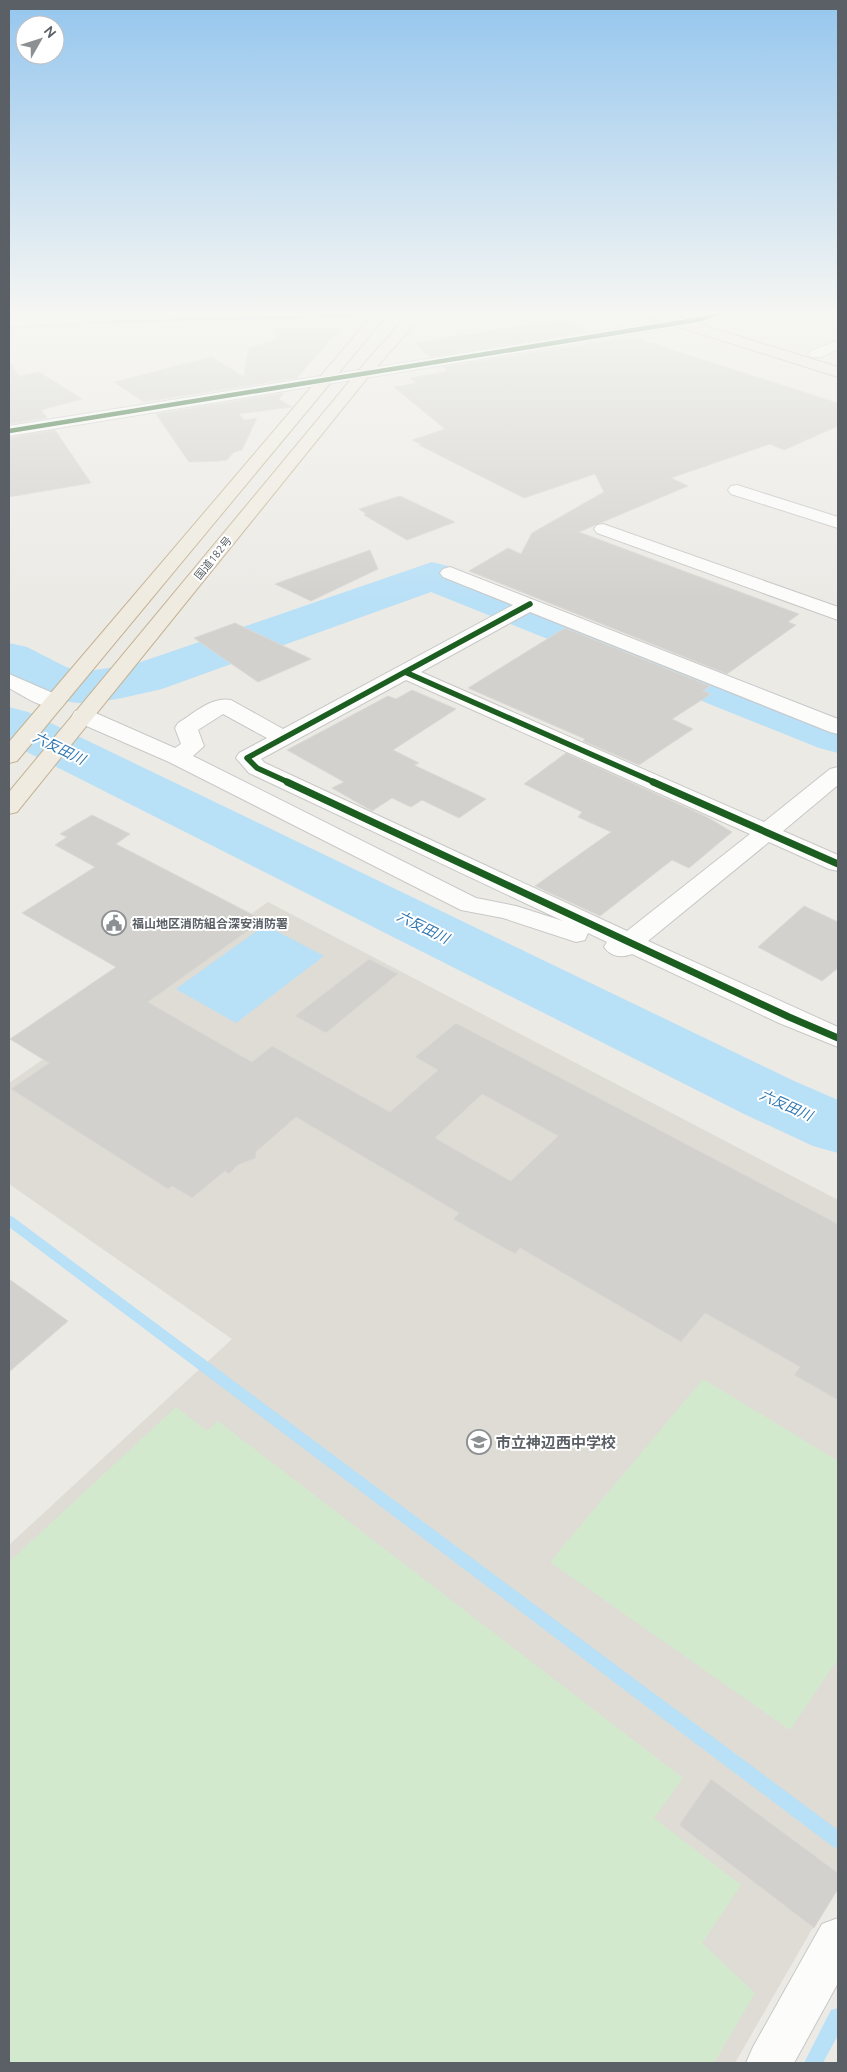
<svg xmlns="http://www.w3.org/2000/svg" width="847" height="2072" viewBox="0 0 847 2072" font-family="Ubuntu,'Noto Sans JP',sans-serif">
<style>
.education{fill:#dedcd5}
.green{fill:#d3e9ce}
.water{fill:#b8e0f7}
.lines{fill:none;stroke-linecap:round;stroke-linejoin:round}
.stream{fill:#b8e0f7;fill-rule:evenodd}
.river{fill:#b8e0f7;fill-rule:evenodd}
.building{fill:#d2d1ce;stroke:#dcd9d4;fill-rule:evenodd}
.street-casing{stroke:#c8c8c8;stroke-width:2}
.secondary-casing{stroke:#c9c9c9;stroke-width:2}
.highway-casing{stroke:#c4b292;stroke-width:2}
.street{fill:#fcfcfb;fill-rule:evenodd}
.secondary{fill:#fcfcfb;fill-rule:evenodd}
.highway{fill:#efebe0;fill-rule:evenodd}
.cycleway-far2-casing{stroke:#fff;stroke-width:6}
.cycleway-far1-casing{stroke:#fff;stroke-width:8}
.cycleway-casing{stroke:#fff;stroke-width:10}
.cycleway-far2{stroke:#1b5e20;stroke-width:4.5}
.cycleway-far1{stroke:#1b5e20;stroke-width:5.5}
.cycleway{stroke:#1b5e20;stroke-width:7}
.labels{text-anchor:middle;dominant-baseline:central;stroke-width:4;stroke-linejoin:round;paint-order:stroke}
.far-street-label{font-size:11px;fill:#5a6065;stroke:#fff}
.poi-label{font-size:12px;font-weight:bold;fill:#5a6065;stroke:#fff;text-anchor:start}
.water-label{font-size:14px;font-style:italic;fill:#3278b2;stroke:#fff}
.near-poi-label{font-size:15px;font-weight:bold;fill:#5a6065;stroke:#fff;text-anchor:start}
</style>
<rect width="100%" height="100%" fill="#eceae5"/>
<path class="education" d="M 268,902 L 838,1200 L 838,1884 L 735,2063 L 9,2063 L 9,1545 L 232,1339 L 9,1184 L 9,1083 Z"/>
<path class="green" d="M 703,1379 L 838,1461 L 838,1659 L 790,1730 L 550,1562 Z
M 176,1407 L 207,1431 L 218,1421 L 683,1778 L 654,1818 L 741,1885 L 702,1943 L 755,1993 L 714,2063 L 9,2063 L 9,1562 Z"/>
<path class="water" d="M 265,925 L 324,956 L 236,1023 L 176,989 Z"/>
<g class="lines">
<path class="stream" d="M 439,311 L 450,311 L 447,313 Z
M 357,314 L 359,315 L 359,317 L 101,323 L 98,321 L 101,319 Z
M 9,1215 L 13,1217 L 838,1830 L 838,1849 L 832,1846 L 9,1227 Z
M 838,2008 L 838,2035 L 823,2063 L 804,2063 L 831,2010 Z"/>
<path class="river" d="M 432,562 L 448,566 L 838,718 L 838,753 L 819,748 L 431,592 L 162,689 C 136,695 108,702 82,703 C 62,704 26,687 9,678 L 9,643 L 27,647 L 66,667 L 82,672 L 135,664 Z
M 9,707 L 28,712 L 792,1080 L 838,1100 L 838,1153 L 813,1146 L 744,1114 L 9,743 Z"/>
</g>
<path class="building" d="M 567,319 L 587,332 L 430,357 L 414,343 Z
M 275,329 L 340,329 L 297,378 L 144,402 L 114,382 L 212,357 L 244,377 L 248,348 L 277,340 Z
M 632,337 L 838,403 L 838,426 L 784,450 L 770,444 L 671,478 L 688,486 L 579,532 L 799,614 L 788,622 L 796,625 L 727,674 L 469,571 L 508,548 L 521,554 L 532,533 L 604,492 L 595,474 L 524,498 L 419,445 L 421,444 L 412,440 L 445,429 L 394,387 L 417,383 L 410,378 L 448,371 L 443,367 Z
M 9,361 L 19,376 L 39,372 L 82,399 L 41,410 L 47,418 L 9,424 Z
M 284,393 L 279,399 L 292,407 L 239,414 L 244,420 L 257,418 L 242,450 L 234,452 L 227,460 L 220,461 L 189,462 L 156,414 Z
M 55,430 L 91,483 L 9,497 L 9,438 Z
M 400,496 L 455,522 L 407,540 L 364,515 L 366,514 L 359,509 Z
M 370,550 L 378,569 L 311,601 L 275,584 Z
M 235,623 L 311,659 L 258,682 L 194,638 Z
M 565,628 L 710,686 L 703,691 L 711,694 L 672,719 L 693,729 L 639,765 L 583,741 L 585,739 L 468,688 Z
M 412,690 L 456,709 L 393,750 L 419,763 L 414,765 L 486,799 L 459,818 L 422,800 L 411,807 L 392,798 L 372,811 L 332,788 L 344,782 L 287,750 L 388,696 L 396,699 Z
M 566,753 L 707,817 L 732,832 L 689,868 L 672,860 L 600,916 L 535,886 L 611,832 L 578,817 L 582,812 L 524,784 Z
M 92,815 L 130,834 L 116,844 L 263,920 L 148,1002 L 252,1062 L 272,1046 L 390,1112 L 438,1070 L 415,1057 L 456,1023 L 838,1224 L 838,1400 L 794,1375 L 800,1367 L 705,1313 L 681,1342 L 520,1248 L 515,1254 L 453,1219 L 459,1213 L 296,1117 L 256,1152 L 256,1158 L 238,1165 L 229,1174 L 225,1171 L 192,1198 L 172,1186 L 168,1189 L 11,1089 L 49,1063 L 10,1039 L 116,967 L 22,913 L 95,867 L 55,845 L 67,837 L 60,834 ZM 482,1094 L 558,1136 L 511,1181 L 435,1138 Z
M 804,906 L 838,922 L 838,968 L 822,981 L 758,947 Z
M 369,959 L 398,974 L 326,1033 L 295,1016 Z
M 9,1279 L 68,1321 L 9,1372 Z
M 711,1779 L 838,1873 L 838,1889 L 814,1928 L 679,1825 Z"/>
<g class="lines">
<defs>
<path id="street" d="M 149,311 L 322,311 L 320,314 L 315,315 L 123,320 L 9,327 L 9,319 Z
M 710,311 L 729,311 C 723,318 706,324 697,322 L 695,319 L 697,316 Z
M 838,340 L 838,349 L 821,357 L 811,357 L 808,354 L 811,351 Z
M 737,485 L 838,517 L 838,528 L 731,494 L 728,490 L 731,486 Z
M 603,524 L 838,607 L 838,620 L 597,533 L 594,529 L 597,525 Z
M 450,567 L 838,719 L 838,734 L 830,732 L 530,612 L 421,672 L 764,822 L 830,769 L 838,767 L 838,785 L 783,831 L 838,855 L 838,871 L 829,869 L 769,842 L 648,941 L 838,1027 L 838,1047 L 779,1023 L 632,954 C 622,958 611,957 604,947 L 607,942 L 588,933 L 585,940 L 576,942 L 503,918 L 461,910 L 169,762 L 75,721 L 72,716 L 75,711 L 83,709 L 91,711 L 175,748 L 181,744 L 175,728 L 178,723 C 193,714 212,696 231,700 L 283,729 L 513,605 L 443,577 L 440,573 L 443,569 ZM 406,680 L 750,834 L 627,931 L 265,763 L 261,759 ZM 223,714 L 267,738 L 239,753 L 236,758 L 249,773 L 563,921 L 516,906 L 476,898 L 193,756 L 204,746 L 198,730 Z
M 9,674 L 62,697 L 65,702 L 62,707 C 44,711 24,696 9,688 Z
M 838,1918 L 838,1983 L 794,2063 L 746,2063 L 753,2047 L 822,1924 Z"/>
<path id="secondary" d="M 702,315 L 707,316 L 709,319 L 707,322 L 9,436 L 9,426 Z"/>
<path id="highway" d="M 376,311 L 390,311 L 17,761 L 9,763 L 9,742 Z
M 411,311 L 426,311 L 368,377 L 17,812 L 9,814 L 9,792 L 358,371 Z
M 636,311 L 657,311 L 838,367 L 838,377 L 638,314 Z"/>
</defs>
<use href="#street" class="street-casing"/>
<use href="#secondary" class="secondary-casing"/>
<use href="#highway" class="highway-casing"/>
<use href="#street" class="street"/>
<use href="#secondary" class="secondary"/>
<use href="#highway" class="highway"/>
<defs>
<path id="cycleway-far2" d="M 9,431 L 702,319 L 722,311"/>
<path id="cycleway-far1" d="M 405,672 L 656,783
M 290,783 L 257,768 L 247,758 L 530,604"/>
<path id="cycleway" d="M 287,782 L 789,1017 L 838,1038
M 653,782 L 838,864"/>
</defs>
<use href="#cycleway-far2" class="cycleway-far2-casing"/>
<use href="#cycleway-far1" class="cycleway-far1-casing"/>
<use href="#cycleway" class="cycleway-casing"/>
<use href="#cycleway-far2" class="cycleway-far2"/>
<use href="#cycleway-far1" class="cycleway-far1"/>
<use href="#cycleway" class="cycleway"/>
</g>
<linearGradient id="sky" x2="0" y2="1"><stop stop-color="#95c6ee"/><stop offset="0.52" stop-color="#f6f6f3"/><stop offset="1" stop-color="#f6f6f3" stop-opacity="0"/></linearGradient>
<rect width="847" height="601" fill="url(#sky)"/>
<defs>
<symbol id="civic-ring" viewBox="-11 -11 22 22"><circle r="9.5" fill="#fff" stroke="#8d9092" stroke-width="1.5"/><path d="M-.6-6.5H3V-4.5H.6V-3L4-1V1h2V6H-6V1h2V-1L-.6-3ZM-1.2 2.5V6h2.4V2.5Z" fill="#8d9092"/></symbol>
<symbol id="school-ring" viewBox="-11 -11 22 22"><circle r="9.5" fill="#fff" stroke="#8d9092" stroke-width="1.5"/><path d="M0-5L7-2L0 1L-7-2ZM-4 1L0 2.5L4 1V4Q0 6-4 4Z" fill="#8d9092"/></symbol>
</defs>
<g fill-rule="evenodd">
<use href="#civic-ring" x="100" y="909" width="28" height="28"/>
<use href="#school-ring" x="465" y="1428" width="28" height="28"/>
</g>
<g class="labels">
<g class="far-street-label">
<text transform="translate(213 558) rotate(-51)">国道182号</text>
</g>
<g class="poi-label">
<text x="132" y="923">福山地区消防組合深安消防署</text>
</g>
<g class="water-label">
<text transform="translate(59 748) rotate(26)">六反田川</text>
<text transform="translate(423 927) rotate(26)">六反田川</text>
<text transform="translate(786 1105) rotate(24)">六反田川</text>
</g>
<g class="near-poi-label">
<text x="496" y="1442">市立神辺西中学校</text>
</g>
</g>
<rect width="847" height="2072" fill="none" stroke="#5a6065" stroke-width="20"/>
<g transform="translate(40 40) rotate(51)"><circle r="24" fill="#ffffff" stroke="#bdbfc1"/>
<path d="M0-4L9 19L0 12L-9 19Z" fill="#8d9092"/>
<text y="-8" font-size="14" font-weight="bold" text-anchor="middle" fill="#5a6065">N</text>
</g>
</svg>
